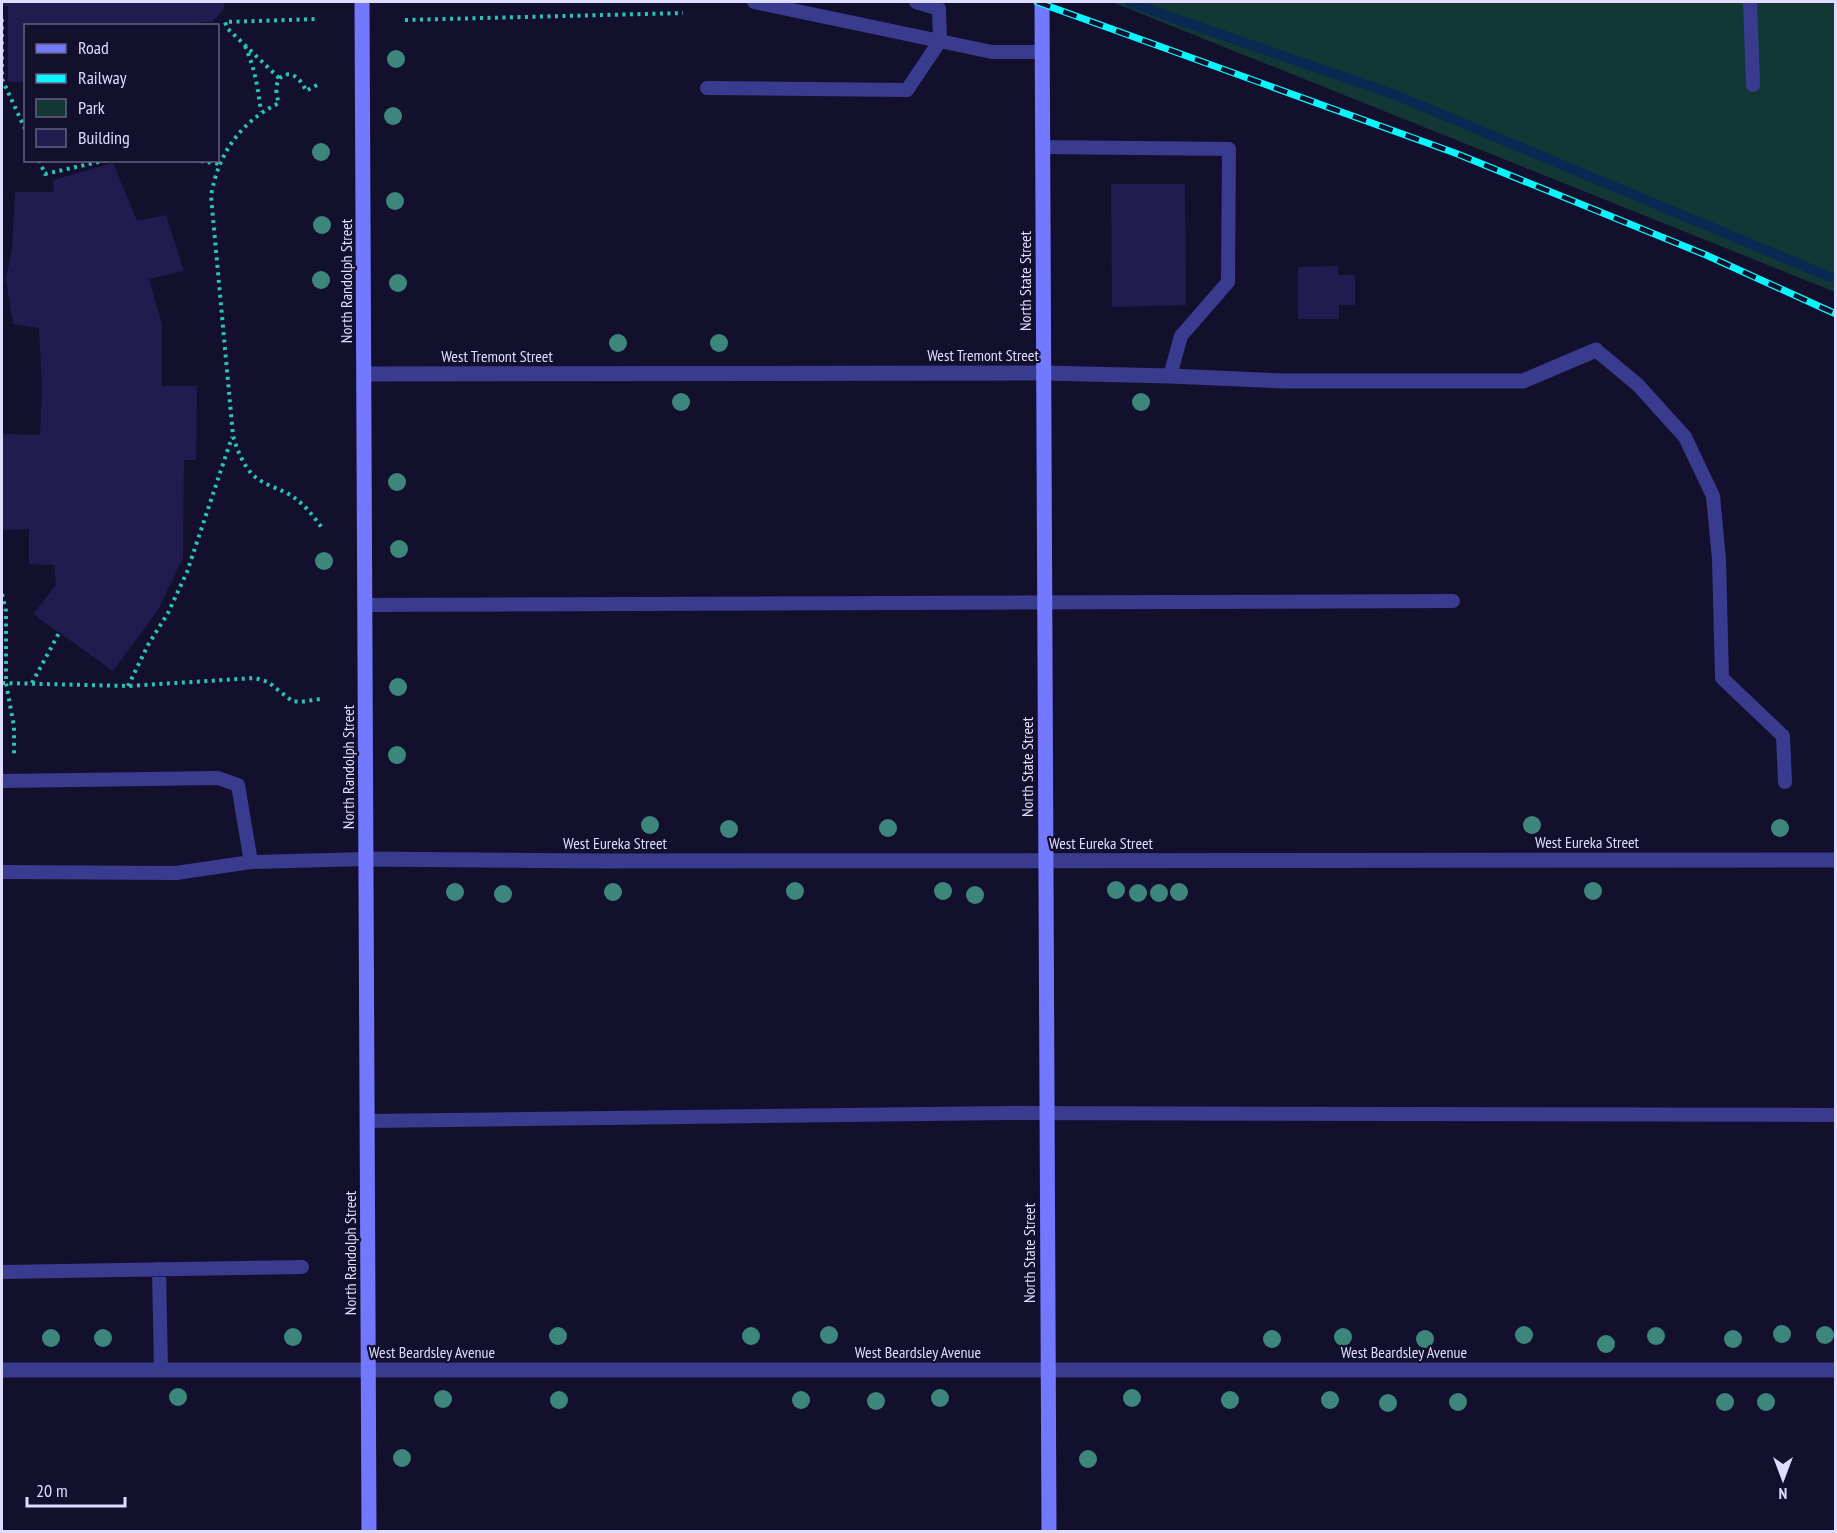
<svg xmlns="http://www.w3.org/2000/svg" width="1837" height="1533" viewBox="0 0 1837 1533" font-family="'PT Sans Narrow',sans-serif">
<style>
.green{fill:#133734}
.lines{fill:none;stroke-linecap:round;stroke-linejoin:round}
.stream{stroke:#0a2952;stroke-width:10}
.building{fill:#221b4f}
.path{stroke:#2ac5b1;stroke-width:4;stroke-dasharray:3 4.5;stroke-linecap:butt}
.lane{stroke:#393b8e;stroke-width:14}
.street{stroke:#393b8e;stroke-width:15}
.secondary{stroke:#7379ff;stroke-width:15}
.rail-casing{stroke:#08f7ff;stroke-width:7}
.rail{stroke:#13102d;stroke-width:4.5;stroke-dasharray:14;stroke-linecap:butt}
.tree{fill:#3d867c}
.labels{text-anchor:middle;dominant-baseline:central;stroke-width:4.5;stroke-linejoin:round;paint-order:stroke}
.street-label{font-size:16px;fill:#dedcff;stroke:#13102d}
</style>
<rect width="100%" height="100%" fill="#13102d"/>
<path class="green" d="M 1112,2 L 1835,2 L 1835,292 Z"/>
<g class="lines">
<path class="stream" d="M 1130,2 L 1176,19 L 1393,94 L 1830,277"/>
</g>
<path class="building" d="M 2,2 L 224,2 L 224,9 L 212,22 L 200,22 L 200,26 L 26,26 L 26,82 L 8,82 L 8,6 L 2,6 Z
M 113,163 L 137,221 L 166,215 L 184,271 L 149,279 L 162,325 L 162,386 L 197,386 L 196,460 L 184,460 L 183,558 L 158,610 L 113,671 L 33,614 L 56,585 L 54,565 L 29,564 L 29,529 L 2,530 L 2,434 L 40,435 L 42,389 L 39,328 L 13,324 L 6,279 L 12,248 L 15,192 L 54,192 L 53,180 Z
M 1111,184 L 1185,184 L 1186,305 L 1112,307 Z
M 1338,266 L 1338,275 L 1355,275 L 1355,305 L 1339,305 L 1339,319 L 1298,319 L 1298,267 Z"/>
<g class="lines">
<path class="path" d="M 2,19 L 2,79 L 26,131
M 405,20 L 683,13
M 245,46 C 255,68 258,89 261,112
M 279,78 L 227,28 L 225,22 L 317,19
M 317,85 L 306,91 C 294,62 268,74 279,103 C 240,122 218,154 211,196 L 233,436 C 237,449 242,463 252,474 C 261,483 274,487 285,492 C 302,501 311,513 322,528
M 39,160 L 45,174 L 107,160
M 193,160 L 220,164
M 2,594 L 6,611 L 6,683 L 14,727 L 14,757
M 2,683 L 128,686 L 255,678 L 268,682 L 292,701 L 300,702 L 320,699
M 32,683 L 59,633
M 128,686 L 148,645 L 168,613 L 187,572 L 232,437"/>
<path class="lane" d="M 754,2 L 992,52 L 1042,52
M 1750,2 L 1753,85
M 707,88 L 907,90 L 940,41 L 939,9 L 916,2
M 1042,147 L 1229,149 L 1228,282 L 1181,336 L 1170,376
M 1596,350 L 1638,385 L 1685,437 L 1713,496 L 1719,559 L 1722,678 L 1783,736 L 1785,782
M 365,605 L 1453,601
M 2,781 L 218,778 L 238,785 L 251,862
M 2,872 L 176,873 L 251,862 L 366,859
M 367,1121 L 1007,1113 L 1836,1115
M 159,1269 L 161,1370
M 2,1272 L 302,1267"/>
<path class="street" d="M 364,374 L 1043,373 L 1170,376 L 1283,381 L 1523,381 L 1596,350
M 366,859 L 602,861 L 1836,860
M 2,1370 L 1836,1370"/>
<path class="secondary" d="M 362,2 L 369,1532
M 1042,2 L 1049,1532"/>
<defs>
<path id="rail" d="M 1037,2 L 1455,153 L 1706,255 L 1836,314"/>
</defs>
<use href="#rail" class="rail-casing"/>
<use href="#rail" class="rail"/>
</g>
<g class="tree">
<circle cx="396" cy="59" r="9"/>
<circle cx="393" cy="116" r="9"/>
<circle cx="321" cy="152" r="9"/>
<circle cx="395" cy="201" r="9"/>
<circle cx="322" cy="225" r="9"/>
<circle cx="321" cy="280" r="9"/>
<circle cx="398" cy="283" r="9"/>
<circle cx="618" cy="343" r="9"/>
<circle cx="719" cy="343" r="9"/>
<circle cx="681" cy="402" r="9"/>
<circle cx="1141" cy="402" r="9"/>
<circle cx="397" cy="482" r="9"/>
<circle cx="399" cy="549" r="9"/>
<circle cx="324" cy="561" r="9"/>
<circle cx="398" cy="687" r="9"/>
<circle cx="397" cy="755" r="9"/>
<circle cx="650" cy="825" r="9"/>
<circle cx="1532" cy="825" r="9"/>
<circle cx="888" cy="828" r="9"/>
<circle cx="1780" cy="828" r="9"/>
<circle cx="729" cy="829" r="9"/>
<circle cx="1116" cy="890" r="9"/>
<circle cx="795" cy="891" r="9"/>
<circle cx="943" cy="891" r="9"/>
<circle cx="1593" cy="891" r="9"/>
<circle cx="455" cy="892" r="9"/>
<circle cx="613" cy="892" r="9"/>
<circle cx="1179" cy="892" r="9"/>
<circle cx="1138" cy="893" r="9"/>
<circle cx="1159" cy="893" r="9"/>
<circle cx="503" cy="894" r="9"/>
<circle cx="975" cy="895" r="9"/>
<circle cx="1782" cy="1334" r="9"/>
<circle cx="829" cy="1335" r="9"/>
<circle cx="1524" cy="1335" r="9"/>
<circle cx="1825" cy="1335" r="9"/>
<circle cx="558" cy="1336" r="9"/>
<circle cx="751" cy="1336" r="9"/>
<circle cx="1656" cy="1336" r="9"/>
<circle cx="293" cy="1337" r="9"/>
<circle cx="1343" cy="1337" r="9"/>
<circle cx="51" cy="1338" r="9"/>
<circle cx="103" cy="1338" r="9"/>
<circle cx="1272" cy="1339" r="9"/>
<circle cx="1425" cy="1339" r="9"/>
<circle cx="1733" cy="1339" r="9"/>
<circle cx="1606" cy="1344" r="9"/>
<circle cx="178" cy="1397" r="9"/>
<circle cx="940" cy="1398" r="9"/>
<circle cx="1132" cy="1398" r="9"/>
<circle cx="443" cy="1399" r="9"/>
<circle cx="559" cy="1400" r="9"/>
<circle cx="801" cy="1400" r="9"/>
<circle cx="1230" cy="1400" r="9"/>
<circle cx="1330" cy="1400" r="9"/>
<circle cx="876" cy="1401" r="9"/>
<circle cx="1458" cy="1402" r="9"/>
<circle cx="1725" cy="1402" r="9"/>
<circle cx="1766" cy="1402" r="9"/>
<circle cx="1388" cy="1403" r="9"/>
<circle cx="402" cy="1458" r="9"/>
<circle cx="1088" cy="1459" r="9"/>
</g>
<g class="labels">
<g class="street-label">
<text transform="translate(346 281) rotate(-90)">North Randolph Street</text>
<text transform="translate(1025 281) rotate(-90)">North State Street</text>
<text x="983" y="355">West Tremont Street</text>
<text x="497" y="356">West Tremont Street</text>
<text transform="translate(348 767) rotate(-90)">North Randolph Street</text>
<text transform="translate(1027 767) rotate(-90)">North State Street</text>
<text x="1587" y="842">West Eureka Street</text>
<text x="615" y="843">West Eureka Street</text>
<text x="1101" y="843">West Eureka Street</text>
<text transform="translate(350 1253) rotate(-90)">North Randolph Street</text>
<text transform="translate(1029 1253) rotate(-90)">North State Street</text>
<text x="432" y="1352">West Beardsley Avenue</text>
<text x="918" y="1352">West Beardsley Avenue</text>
<text x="1404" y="1352">West Beardsley Avenue</text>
</g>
</g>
<rect width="1837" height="1533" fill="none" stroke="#dedcff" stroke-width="6"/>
<rect x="24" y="24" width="195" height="138" fill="#13102d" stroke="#646281" stroke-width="1.5"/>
<rect x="36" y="44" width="30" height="9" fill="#7379ff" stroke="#646281" stroke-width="1.5"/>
<text x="78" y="54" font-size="18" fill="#dedcff">Road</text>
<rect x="36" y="74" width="30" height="9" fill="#08f7ff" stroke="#646281" stroke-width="1.5"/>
<text x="78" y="84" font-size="18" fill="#dedcff">Railway</text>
<rect x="36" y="99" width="30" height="18" fill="#133734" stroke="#646281" stroke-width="1.5"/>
<text x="78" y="114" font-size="18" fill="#dedcff">Park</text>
<rect x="36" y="129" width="30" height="18" fill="#221b4f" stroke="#646281" stroke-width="1.5"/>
<text x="78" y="144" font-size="18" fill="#dedcff">Building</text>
<g transform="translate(1783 1479) rotate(180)" stroke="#13102d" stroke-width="4.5" paint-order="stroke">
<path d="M0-4.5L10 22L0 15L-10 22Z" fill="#dedcff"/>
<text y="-9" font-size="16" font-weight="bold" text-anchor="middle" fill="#dedcff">N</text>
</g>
<path d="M27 1497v9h98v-9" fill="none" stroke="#dedcff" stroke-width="3"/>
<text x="36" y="1497" font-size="18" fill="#dedcff" stroke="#13102d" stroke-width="4.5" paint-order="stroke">20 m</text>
</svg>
